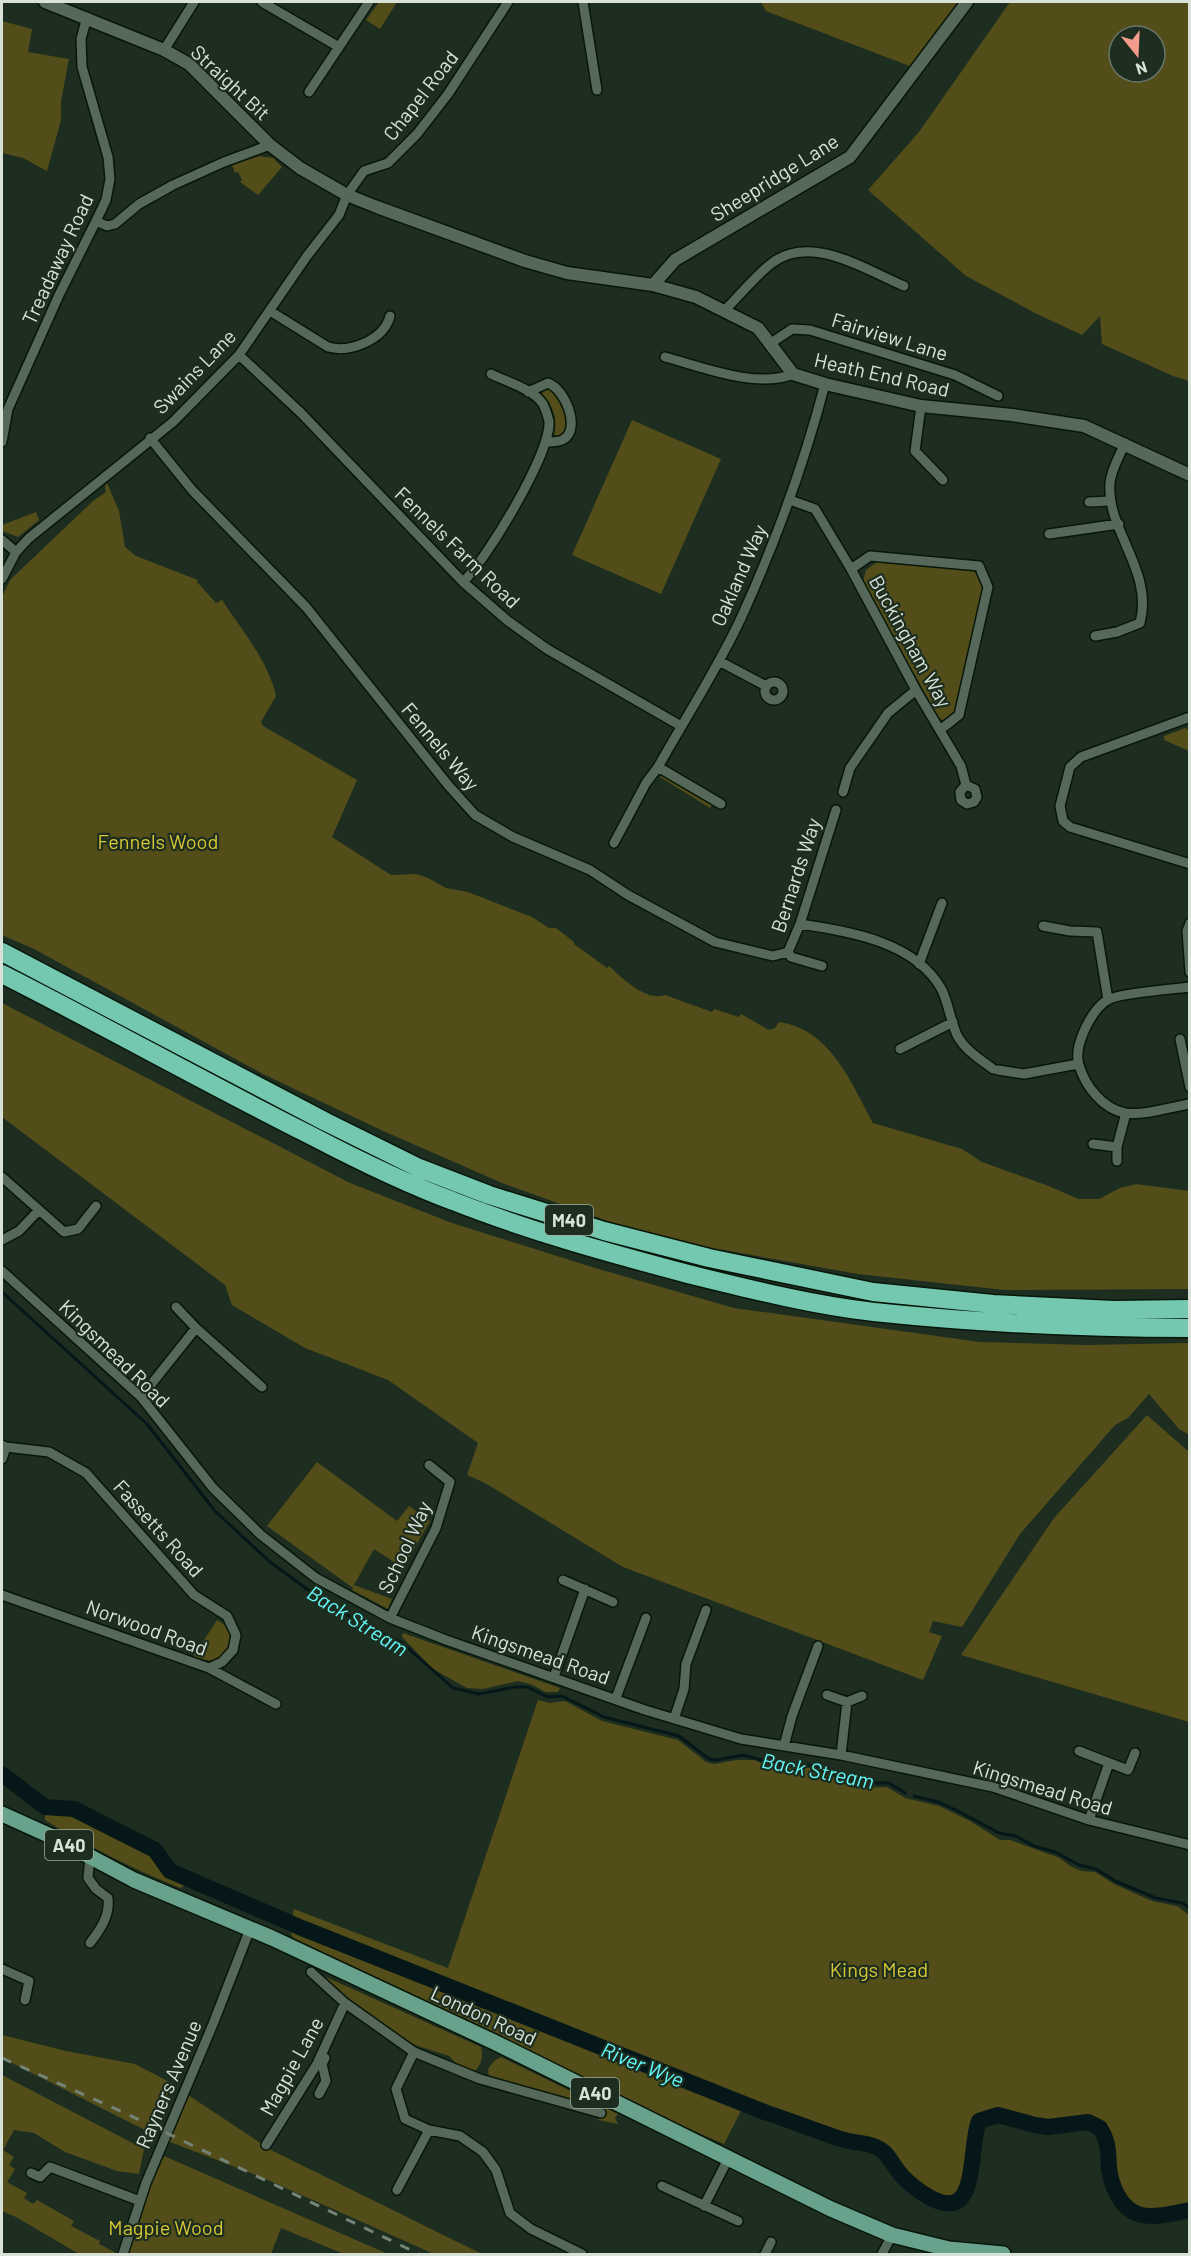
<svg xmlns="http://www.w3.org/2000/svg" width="1191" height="2256" viewBox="0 0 1191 2256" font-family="Barlow,sans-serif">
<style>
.green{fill:#534d19;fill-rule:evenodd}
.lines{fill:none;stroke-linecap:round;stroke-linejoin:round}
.stream{stroke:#051718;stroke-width:3}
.river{stroke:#051718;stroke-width:16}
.minor-casing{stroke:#07160a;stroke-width:12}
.tertiary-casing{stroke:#07160a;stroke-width:15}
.primary-casing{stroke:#07160a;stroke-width:18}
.motorway-casing{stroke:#07160a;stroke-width:21}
.minor{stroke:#566859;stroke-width:9}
.tertiary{stroke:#566859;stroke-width:12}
.primary{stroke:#68a28d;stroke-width:15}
.motorway{stroke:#74c8b0;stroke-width:18}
.rail{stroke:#758377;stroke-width:3;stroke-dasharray:10 10;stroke-linecap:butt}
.labels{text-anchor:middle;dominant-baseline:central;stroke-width:4.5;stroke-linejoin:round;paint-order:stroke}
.shield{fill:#1d2e20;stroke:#a0aca2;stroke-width:1.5}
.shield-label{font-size:18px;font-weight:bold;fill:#d8e2d9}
.street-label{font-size:20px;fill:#d8e2d9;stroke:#1d2e20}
.park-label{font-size:20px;fill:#d8c734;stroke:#1d2e20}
.water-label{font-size:21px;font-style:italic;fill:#64f9fb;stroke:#1d2e20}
</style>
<rect width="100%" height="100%" fill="#1d2e20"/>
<path class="green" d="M 379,2 L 397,2 L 380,29 L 366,20 Z
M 761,2 L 962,2 L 940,31 L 937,29 L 912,67 L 766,11 Z
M 1010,2 L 1189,2 L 1189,381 L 1173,376 L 1102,344 L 1100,316 L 1082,335 L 1037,314 L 966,276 L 868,190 L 919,132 ZM 1119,36 L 1155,36 L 1155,72 L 1119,72 Z
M 2,21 L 32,29 L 28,52 L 69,59 L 61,101 L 61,120 L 47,171 L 23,158 L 2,153 Z
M 260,156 L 273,158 L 282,167 L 258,195 L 240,182 L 242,180 L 238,172 L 235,173 L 232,165 Z
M 549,389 L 554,390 C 562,402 576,428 558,437 L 554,435 C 558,419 553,405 542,394 L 544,390 Z
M 632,420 L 721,459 L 661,594 L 572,555 Z
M 107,483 L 119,511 L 125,547 L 136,556 L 198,580 L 197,582 L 216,603 L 222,600 C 241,629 269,662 276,696 L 261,722 L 263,726 L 357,780 L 332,837 L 391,875 L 416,874 L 428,878 L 446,888 L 468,892 L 532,917 L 549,928 L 556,928 L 574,942 L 574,944 L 607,968 L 609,966 C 622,978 646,1002 665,995 L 712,1012 L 714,1009 L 739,1017 L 741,1014 L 769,1030 L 775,1028 L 779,1022 C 830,1029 851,1082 873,1123 L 962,1149 L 982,1162 L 1049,1186 L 1078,1199 L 1099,1199 L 1120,1188 L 1136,1184 L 1189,1191 L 1189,1289 L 1004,1290 L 858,1274 L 712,1248 L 630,1229 L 502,1183 L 381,1130 L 263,1074 L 34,949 L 2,935 L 2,597 L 10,580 L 93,501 L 106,492 L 105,486 Z
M 36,512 L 39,520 L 18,537 L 2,531 L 2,525 Z
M 877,562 L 972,569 L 980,572 L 986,581 L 956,718 L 947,723 L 938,717 L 863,581 L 866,570 Z
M 1185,728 L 1189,730 L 1189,751 L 1164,740 L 1164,736 Z
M 663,774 L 706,798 L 712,805 L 710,808 L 660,777 Z
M 2,1003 L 350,1183 L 452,1223 L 595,1268 L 734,1308 L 980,1342 L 1087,1345 L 1189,1343 L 1189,1435 L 1179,1429 L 1149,1394 L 1128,1418 L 1115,1425 L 1020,1534 L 962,1627 L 933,1621 L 929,1632 L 942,1636 L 923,1680 L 623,1567 L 485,1483 L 467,1475 L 478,1443 L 388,1380 L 305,1348 L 232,1305 L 225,1285 L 2,1117 Z
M 1147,1415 L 1189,1452 L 1189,1722 L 961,1655 L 1054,1518 Z
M 317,1462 L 397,1521 L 409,1506 L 430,1521 L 403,1568 L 374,1549 L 354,1585 L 392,1599 L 388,1609 L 352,1590 L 353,1588 L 267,1526 Z
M 217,1620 C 238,1631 231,1654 211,1661 L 193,1657 Z
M 403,1633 L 560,1688 L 558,1692 L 545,1692 L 533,1685 L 518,1681 L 483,1689 L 467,1688 L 433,1669 L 402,1637 Z
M 538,1700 L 550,1703 L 565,1701 L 602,1721 L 678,1740 L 706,1762 L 714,1764 L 737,1760 L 755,1760 L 770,1768 L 812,1768 L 858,1788 L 887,1787 L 905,1798 L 939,1806 L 970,1821 L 1000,1840 L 1010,1840 L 1060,1858 L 1070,1866 L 1081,1871 L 1095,1872 L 1114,1884 L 1152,1901 L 1177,1906 L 1189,1915 L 1189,2207 C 1163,2213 1141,2221 1124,2195 C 1120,2189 1116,2182 1114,2174 C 1109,2157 1117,2136 1098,2124 C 1085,2116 1067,2124 1053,2124 C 1031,2124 1011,2114 990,2113 C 962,2128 973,2144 967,2169 C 965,2178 961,2187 959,2196 L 949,2202 C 928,2197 911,2183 897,2166 C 892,2160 888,2152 883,2147 C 876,2140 866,2140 857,2138 C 827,2133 801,2121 774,2109 L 291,1922 L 294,1909 L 448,1968 Z
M 61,1814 L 76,1816 L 156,1858 L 162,1862 L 167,1875 L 186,1885 L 180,1888 C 134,1869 88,1847 45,1820 L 45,1815 Z
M 290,1932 L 742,2109 L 724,2144 L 641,2108 L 331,1960 L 294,1939 Z
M 317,1973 L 481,2047 C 483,2057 482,2062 476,2070 L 470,2071 L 461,2068 L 449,2056 L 412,2044 L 366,2017 Z
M 2,2035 L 66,2051 L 135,2064 L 173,2084 L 149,2132 L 2,2058 Z
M 501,2057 L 618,2114 L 615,2118 L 618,2124 L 598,2120 L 602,2112 L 489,2080 L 488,2069 L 494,2061 Z
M 2,2075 L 144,2149 L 139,2174 L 117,2171 L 65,2152 L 34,2133 L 14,2130 L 3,2150 L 14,2157 L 9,2165 L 15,2169 L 7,2182 L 27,2193 L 24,2198 L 33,2204 L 37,2200 L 74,2221 L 71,2226 L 100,2241 L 99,2244 L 116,2253 L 115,2254 L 79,2254 L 16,2217 L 2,2211 Z
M 188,2095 L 271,2150 L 482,2254 L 434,2254 L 261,2177 L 165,2140 Z
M 164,2156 L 388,2254 L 344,2254 L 281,2228 L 271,2254 L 127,2254 L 147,2193 Z"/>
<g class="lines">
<path class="stream" d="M 2,1292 L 147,1424 L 215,1511 L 270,1562 L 322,1600 L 362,1624 L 401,1642 L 453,1688 L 479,1694 L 515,1687 L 527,1687 L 548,1697 L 562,1696 L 604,1717 L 679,1736 L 709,1759 L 716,1760 L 743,1755 L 780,1765 L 809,1765 L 859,1783 L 889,1783 L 905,1793
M 914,1796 L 938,1802 L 956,1810 L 999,1833 L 1016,1836 L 1034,1846 L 1055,1852 L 1079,1865 L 1096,1869 L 1115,1881 L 1156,1898 L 1182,1903 L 1190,1908"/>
<path class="river" d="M 2,1774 L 45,1807 L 74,1809 L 155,1850 L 170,1871 L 302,1928 L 767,2113 C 792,2121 816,2131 841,2139 C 855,2144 871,2141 884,2152 C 891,2159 896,2170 903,2177 C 914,2188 943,2212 959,2200 C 975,2187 971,2141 979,2121 L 998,2115 L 1035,2125 L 1048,2127 L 1088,2122 L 1100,2128 C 1109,2142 1108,2152 1109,2168 C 1111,2185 1120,2208 1138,2214 C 1153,2219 1175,2213 1190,2210"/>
<defs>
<path id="minor" d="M 262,2 L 339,47
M 583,2 L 597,90
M 164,50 L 194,2
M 309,92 L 369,2
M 96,221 L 107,226 L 115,224 L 139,204 L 173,185 L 224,162 L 270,145
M 725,310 C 740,295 755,276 772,263 C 811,233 866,270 904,286
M 270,311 L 328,347 C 350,353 384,340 390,316
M 771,343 L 792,329 L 810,330 L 955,375 L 998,396
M 239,355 L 301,413 L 463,582 L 508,621 L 547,649 L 681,726
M 665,357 C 702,367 757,389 793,374
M 528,392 L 548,383 C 565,389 581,428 564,439 C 560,442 551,442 546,442
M 921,406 L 915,451 L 943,480
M 150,438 L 192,490 L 306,607 L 448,785 L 475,815 L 513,837 L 590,870 L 628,895 L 715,942 L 773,956 L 788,952
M 2,442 L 8,409 L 59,295 L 96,221 L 106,200 L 110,179 L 108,157 L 82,67 L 81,39 L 87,17
M 790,500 L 815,509 L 851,569 L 916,690 L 961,766 L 966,785 L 975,789 L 977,797 L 974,802 L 967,804 L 961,800 L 960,792 L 966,785
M 1089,502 L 1111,501
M 1049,534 L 1119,524
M 2,540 L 16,552
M 851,569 L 870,556 L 979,566 L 988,587 L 959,715 L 940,730
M 2,579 L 16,552 L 29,538 L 173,422 L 239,355 L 307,256 L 339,215 L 347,195 L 364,171 L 388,163 L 417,134 L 448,94 L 508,2
M 463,582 C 486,560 552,452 549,421 C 548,417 545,408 543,404 C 533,389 507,382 491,374
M 1095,636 L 1117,632 L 1140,623 C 1154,571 1106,530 1110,483 C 1111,470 1120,455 1125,443
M 719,661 L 766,686
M765 691a9 9 0 1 1 18 0a9 9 0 1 1-18 0Z
M 1190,717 L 1081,757 L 1070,767 L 1060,806 L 1063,821 L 1070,827 L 1190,864
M 658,767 L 721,804
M 843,792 L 850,768 L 888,713 L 916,690
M 614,843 L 646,783 L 658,767 C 686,717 718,668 742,616 C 776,541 804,464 825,384
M 1190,923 L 1187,931 L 1190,972
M 800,924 C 849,931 916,942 942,990 C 948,1003 950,1017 955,1030 C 960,1047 980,1059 993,1069
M 1043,926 L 1070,931 L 1097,932 L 1108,1000
M 788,952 L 800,924 L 836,810
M 788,952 L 791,957 L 822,966
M 919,964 L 942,903
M 1190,987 C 1173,989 1119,993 1107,1000 C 1091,1011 1073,1046 1079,1065 C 1085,1086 1103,1109 1125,1113 C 1145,1116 1170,1107 1190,1104
M 1180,1039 L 1190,1087
M 900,1049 L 953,1022
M 998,1070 L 1024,1074 L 1078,1064
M 1093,1144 L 1117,1147
M 1117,1161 L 1117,1147 L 1126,1113
M 2,1177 L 64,1232 L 78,1229 L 96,1206
M 2,1240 L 19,1231 L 38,1211
M 2,1271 L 141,1397 L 213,1488 L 261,1535 L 316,1578 L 390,1618 L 446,1640 L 645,1710 L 741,1739 L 841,1755 L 993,1787 L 1089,1820 L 1190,1845
M 176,1307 L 196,1328
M 141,1397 L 196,1328 L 262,1387
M 2,1445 L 6,1447 L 49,1452 L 86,1473 L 194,1595 L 227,1616 L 236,1635 L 233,1650 L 222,1662 L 209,1668
M 2,1459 L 6,1447
M 563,1580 L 613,1602
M 2,1595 L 209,1668 L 276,1704
M 390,1618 L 436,1528 L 450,1482 L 429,1465
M 554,1677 L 585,1589
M 827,1695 L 847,1702
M 616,1698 L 646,1618
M 674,1719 L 684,1689 L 686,1664 L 706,1610
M 784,1746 L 792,1716 L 818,1646
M 1079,1751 L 1128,1770 L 1135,1753
M 841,1755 L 847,1702 L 862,1696
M 1089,1820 L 1109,1763
M 90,1856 L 88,1878 L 96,1889 L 108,1898 C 110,1915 101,1929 90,1943
M 2,1969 L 29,1981 L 25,2000
M 311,1972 L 345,2003 L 414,2052 L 480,2079 L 601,2113
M 414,2052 L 396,2089 L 405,2119 L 429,2130 L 460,2136 L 483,2152 L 496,2170 L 510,2213 L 531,2229 L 582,2254
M 319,2094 L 326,2081 L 322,2064 L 325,2058
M 266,2145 L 317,2064 L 345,2003
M 31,2173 L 40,2177 L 50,2167 L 140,2201
M 662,2186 L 738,2221
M 397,2190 L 429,2130
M 704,2206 L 728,2159
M 123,2254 L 146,2183 L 213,2024 L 250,1929
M 765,2254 L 771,2242
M 882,2254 L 892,2235"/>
<path id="tertiary" d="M 45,2 L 164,50 L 189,64 L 270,145 L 300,168 L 347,195 L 377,207 L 525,261 L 567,273 L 653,285 L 696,297 L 758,328 L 793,374 L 825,384 L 921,406 L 1012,415 L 1084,426 L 1190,475
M 653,285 L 675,260 L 850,157 L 967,2"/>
<path id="primary" d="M 2,1814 L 55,1838 L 134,1880 L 272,1938 L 494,2042 L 831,2209 L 892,2235 L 949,2249 L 1003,2254"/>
<path id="motorway" d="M 2,952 L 326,1122 L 419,1168 L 489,1195 L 604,1231 L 709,1258 L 873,1292 L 993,1304 L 1114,1310 L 1190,1309
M 2,974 C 105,1026 206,1083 310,1135 C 356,1159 404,1183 453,1201 C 529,1231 609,1253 688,1274 C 749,1289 812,1305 874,1312 C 979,1323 1084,1328 1190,1328"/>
</defs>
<use href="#minor" class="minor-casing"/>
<use href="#tertiary" class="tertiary-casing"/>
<use href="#primary" class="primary-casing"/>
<use href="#motorway" class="motorway-casing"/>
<use href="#minor" class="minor"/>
<use href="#tertiary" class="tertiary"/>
<use href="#primary" class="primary"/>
<use href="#motorway" class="motorway"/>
<path class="rail" d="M 2,2058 L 127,2114 L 419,2254"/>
</g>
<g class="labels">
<g class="shield">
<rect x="545" y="1205" width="48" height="30" rx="4.5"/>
<rect x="45" y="1830" width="48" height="30" rx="4.5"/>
<rect x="571" y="2078" width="48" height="30" rx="4.5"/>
</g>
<g class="shield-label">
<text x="569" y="1220">M40</text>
<text x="69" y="1845">A40</text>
<text x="595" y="2093">A40</text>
</g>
<g class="street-label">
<text transform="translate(231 82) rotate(43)">Straight Bit</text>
<text transform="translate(420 95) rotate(-52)">Chapel Road</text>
<text transform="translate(774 177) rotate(-32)">Sheepridge Lane</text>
<text transform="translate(57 259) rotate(-65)">Treadaway Road</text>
<text transform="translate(890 336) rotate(17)">Fairview Lane</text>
<text transform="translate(194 371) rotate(-46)">Swains Lane</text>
<text transform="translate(882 374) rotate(13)">Heath End Road</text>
<text transform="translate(458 547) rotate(44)">Fennels Farm Road</text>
<text transform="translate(738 575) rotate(-66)">Oakland Way</text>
<text transform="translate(911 641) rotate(61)">Buckingham Way</text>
<text transform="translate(441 746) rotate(50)">Fennels Way</text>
<text transform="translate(795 875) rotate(-72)">Bernards Way</text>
<text transform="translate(115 1353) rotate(44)">Kingsmead Road</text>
<text transform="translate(159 1528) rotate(48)">Fassetts Road</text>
<text transform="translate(404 1547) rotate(-65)">School Way</text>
<text transform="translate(147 1627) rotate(20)">Norwood Road</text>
<text transform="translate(541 1654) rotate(19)">Kingsmead Road</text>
<text transform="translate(1043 1787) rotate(17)">Kingsmead Road</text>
<text transform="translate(484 2015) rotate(25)">London Road</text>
<text transform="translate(291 2066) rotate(-61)">Magpie Lane</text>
<text transform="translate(168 2084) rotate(-67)">Rayners Avenue</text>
</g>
<g class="park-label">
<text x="158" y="841">Fennels Wood</text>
<text x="879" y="1969">Kings Mead</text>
<text x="166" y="2227">Magpie Wood</text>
</g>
<g class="water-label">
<text transform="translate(358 1620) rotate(32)">Back Stream</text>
<text transform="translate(818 1770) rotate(11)">Back Stream</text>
<text transform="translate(643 2064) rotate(22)">River Wye</text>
</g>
</g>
<rect width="1191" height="2256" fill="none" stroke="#d8e2d9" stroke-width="6"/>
<g transform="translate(1137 54) rotate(162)"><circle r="28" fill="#1d2e20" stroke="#68766a" stroke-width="1.5"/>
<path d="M0-4.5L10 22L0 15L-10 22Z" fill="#f49d8c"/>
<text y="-9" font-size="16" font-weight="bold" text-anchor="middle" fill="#d8e2d9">N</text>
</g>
</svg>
